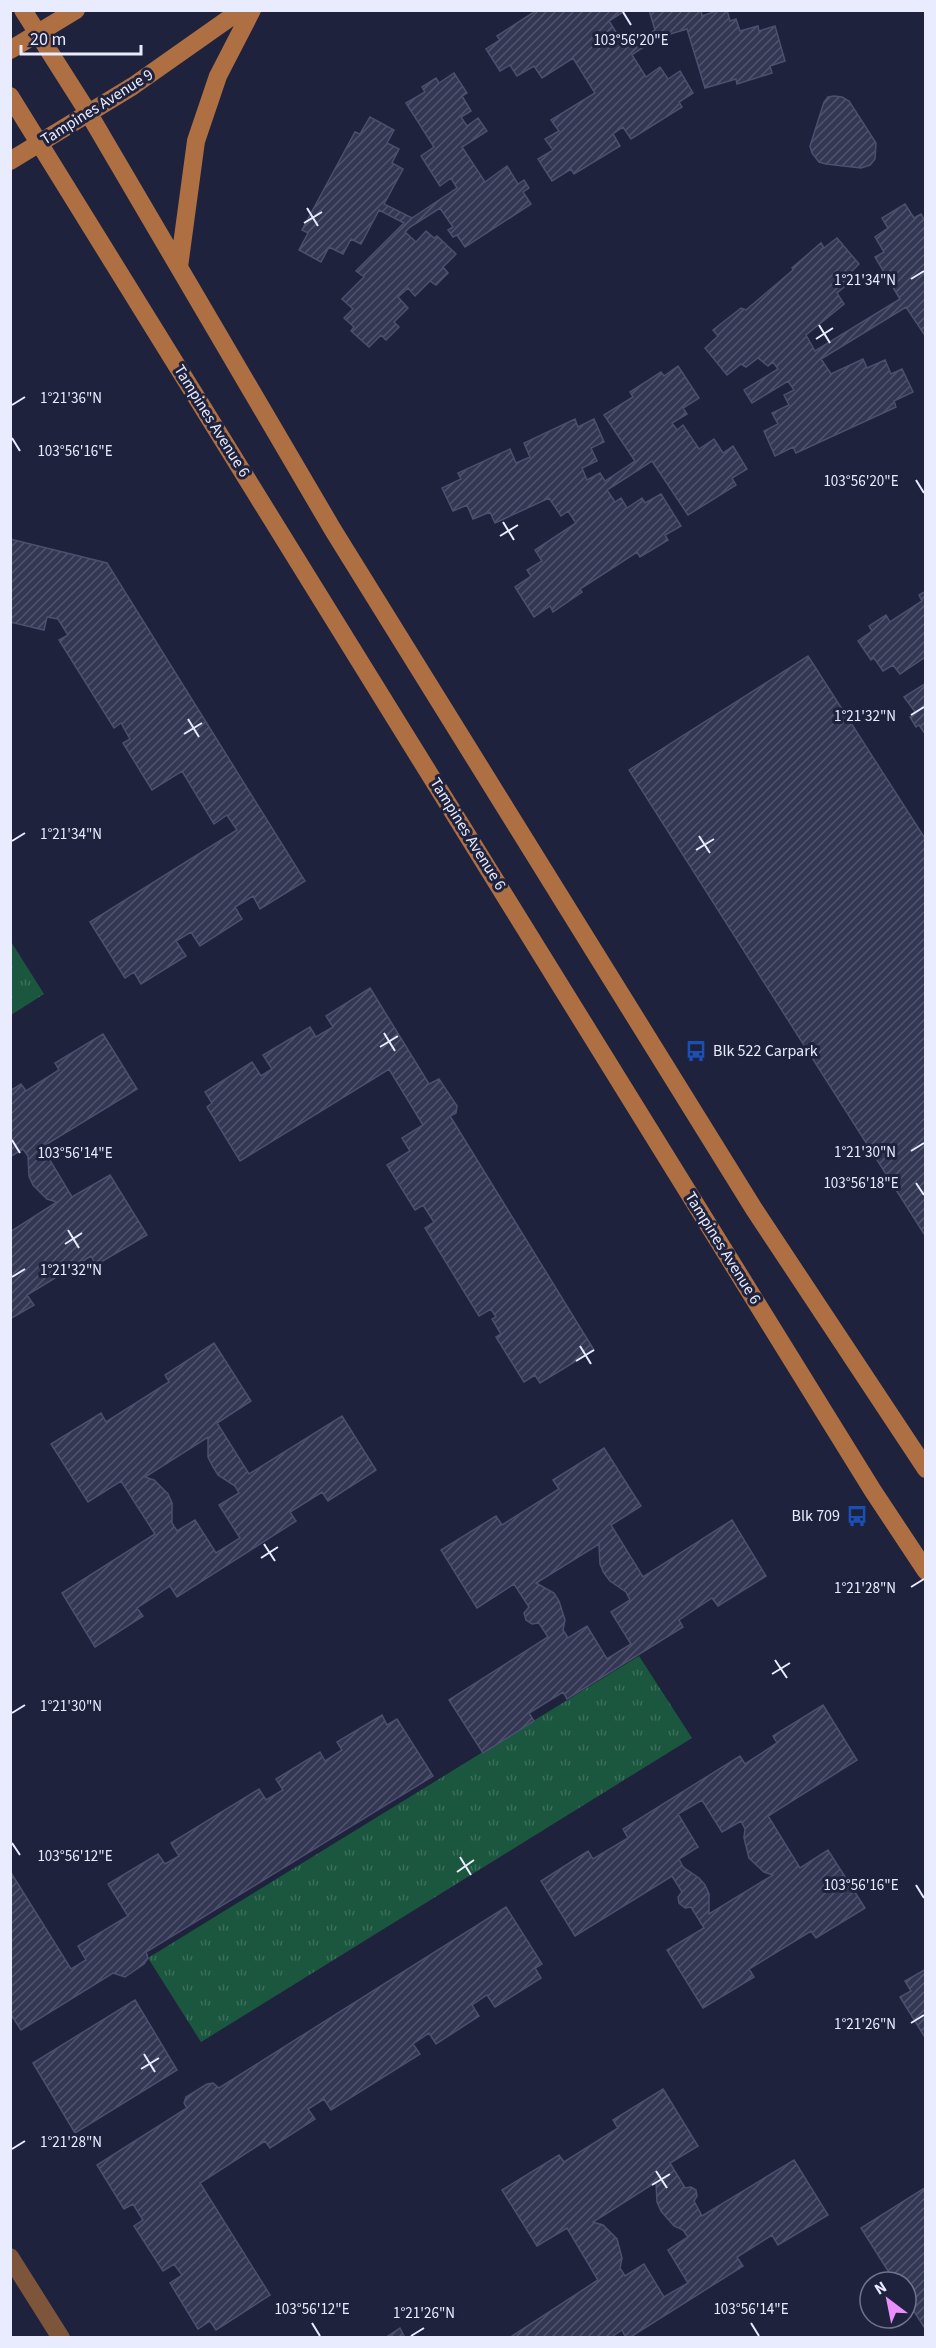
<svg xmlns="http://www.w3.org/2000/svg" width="936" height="2348" viewBox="0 0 936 2348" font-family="'Source Sans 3',sans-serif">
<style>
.park{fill:url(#park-tufts)}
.building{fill:url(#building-hatch);stroke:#4c506e;stroke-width:1.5;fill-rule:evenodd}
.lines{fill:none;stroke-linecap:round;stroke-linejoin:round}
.street{stroke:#7c553b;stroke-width:18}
.secondary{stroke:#ae6f43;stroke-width:18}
.ticks{fill:none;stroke:#e9ecfe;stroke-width:2}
.labels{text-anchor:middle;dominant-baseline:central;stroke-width:6;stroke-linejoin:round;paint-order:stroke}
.street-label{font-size:16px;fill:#e9ecfe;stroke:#1f223d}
.poi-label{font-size:16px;fill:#e9ecfe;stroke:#1f223d;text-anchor:start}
.ticks-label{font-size:15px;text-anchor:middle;fill:#e9ecfe;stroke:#1f223d;stroke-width:6;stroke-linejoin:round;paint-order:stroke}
</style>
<defs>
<pattern id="park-tufts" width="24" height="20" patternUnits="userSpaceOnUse" patternTransform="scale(1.5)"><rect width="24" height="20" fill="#1a573e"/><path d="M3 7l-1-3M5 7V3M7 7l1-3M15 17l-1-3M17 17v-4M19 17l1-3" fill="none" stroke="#3b6f5b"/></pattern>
<pattern id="building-hatch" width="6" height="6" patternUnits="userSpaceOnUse" patternTransform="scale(1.5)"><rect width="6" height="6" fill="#333753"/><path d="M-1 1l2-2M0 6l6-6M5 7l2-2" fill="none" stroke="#51546d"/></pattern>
</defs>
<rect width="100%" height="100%" fill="#1f223d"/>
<path class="park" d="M 10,940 L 44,994 L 11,1015 L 10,1015 Z
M 639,1656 L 692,1738 L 201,2042 L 148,1958 Z"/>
<path class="building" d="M 537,10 L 622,10 L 623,12 L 609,21 L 626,48 L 655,30 L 649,10 L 701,10 L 702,16 L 719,10 L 727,10 L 730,21 L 736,19 L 740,31 L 758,26 L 759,31 L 775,26 L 785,61 L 770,66 L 772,73 L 737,84 L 736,79 L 705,88 L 687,29 L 657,38 L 632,55 L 646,77 L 660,67 L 668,79 L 680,71 L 693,93 L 679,102 L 682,107 L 631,139 L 623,127 L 613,134 L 620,146 L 574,174 L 571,169 L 552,181 L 538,159 L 553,150 L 545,139 L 559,131 L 551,120 L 595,93 L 573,58 L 542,78 L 534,66 L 517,76 L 510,65 L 500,71 L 486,49 L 500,40 L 497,36 Z
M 454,73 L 467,93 L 462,96 L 471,111 L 461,117 L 467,126 L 478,118 L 487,131 L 462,147 L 485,182 L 507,166 L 518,184 L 524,180 L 529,188 L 523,192 L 531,204 L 465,247 L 457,235 L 453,237 L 448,230 L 453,227 L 440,208 L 410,227 L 405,232 L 416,242 L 426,231 L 434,238 L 437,236 L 456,254 L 443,267 L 448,273 L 436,285 L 430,281 L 415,296 L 408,288 L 398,297 L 408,308 L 394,322 L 399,327 L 386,340 L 381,335 L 369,347 L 351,331 L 354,327 L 344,318 L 353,309 L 342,299 L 364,277 L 356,271 L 404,223 L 379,210 L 361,244 L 351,239 L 343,254 L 329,247 L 321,262 L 299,250 L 308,233 L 302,230 L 355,132 L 360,134 L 370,117 L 394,130 L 387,143 L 399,149 L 392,163 L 403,169 L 384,204 L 412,218 L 457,188 L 451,178 L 440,186 L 421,156 L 434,147 L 406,103 L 425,92 L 422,87 L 436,78 L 439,83 Z
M 834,96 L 842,97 L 849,101 L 876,143 L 875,159 L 870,165 L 861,168 L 826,164 L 819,162 L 812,153 L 810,146 L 824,102 L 828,97 Z
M 905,204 L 914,218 L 921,214 L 926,223 L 926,337 L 906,307 L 821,359 L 831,374 L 863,359 L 867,368 L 885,360 L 891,374 L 902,369 L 913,392 L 894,401 L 896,407 L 796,453 L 793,447 L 775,456 L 764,431 L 778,424 L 772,413 L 789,405 L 784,395 L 794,390 L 788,381 L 752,403 L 744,390 L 778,369 L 773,362 L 768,366 L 758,358 L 746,367 L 741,364 L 727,375 L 705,348 L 718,336 L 713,330 L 741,308 L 746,310 L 793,270 L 792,268 L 821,243 L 824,248 L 837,238 L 859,264 L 847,276 L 848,284 L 837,293 L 844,304 L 806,335 L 815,351 L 900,299 L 875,257 L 884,252 L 875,237 L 888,228 L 882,218 Z
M 678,366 L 699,398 L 683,408 L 687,414 L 672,423 L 677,430 L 683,425 L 699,449 L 714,439 L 723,453 L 733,446 L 747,469 L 732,478 L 736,485 L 688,515 L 652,461 L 607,490 L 615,502 L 621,498 L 627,508 L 642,498 L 645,503 L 661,494 L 681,526 L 665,535 L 668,540 L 640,557 L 637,552 L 580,589 L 582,592 L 553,612 L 550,606 L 534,617 L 515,587 L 531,576 L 527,570 L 542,561 L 535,550 L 576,523 L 568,511 L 561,516 L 549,498 L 495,523 L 490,512 L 473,519 L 467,505 L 453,511 L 442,488 L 461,479 L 458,473 L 510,449 L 516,463 L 530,457 L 524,443 L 575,419 L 578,427 L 594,419 L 604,442 L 591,448 L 597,461 L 582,468 L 587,480 L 600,473 L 605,481 L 635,461 L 604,415 L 633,397 L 630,392 L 661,372 L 664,376 Z
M 10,539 L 107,563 L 305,881 L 260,909 L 253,896 L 235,907 L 242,919 L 200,946 L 191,932 L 176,941 L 186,956 L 141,984 L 134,972 L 125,978 L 90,922 L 237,830 L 227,815 L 214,824 L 182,771 L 152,790 L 123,743 L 130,739 L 121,723 L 114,728 L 59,640 L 68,635 L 58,619 L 47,617 L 44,630 L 10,622 Z
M 926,591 L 926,660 L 924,658 L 900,674 L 893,665 L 883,671 L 874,658 L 871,660 L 858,641 L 872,631 L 869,626 L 886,615 L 890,622 L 922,601 L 919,595 Z
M 808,656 L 926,840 L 926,1237 L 629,770 Z
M 926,683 L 926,735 L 919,725 L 916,727 L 910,717 L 916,713 L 904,697 Z
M 370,988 L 429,1084 L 439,1079 L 457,1106 L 456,1113 L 450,1116 L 594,1350 L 540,1383 L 535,1375 L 524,1382 L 496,1337 L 501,1334 L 492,1319 L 496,1317 L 491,1309 L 479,1316 L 425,1228 L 434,1222 L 423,1205 L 415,1210 L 387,1165 L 410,1151 L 402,1138 L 423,1125 L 389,1069 L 240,1161 L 207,1107 L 212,1103 L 205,1092 L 252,1062 L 261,1076 L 272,1069 L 263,1055 L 310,1027 L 316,1037 L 333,1027 L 326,1016 Z
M 103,1034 L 137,1089 L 42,1147 L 72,1197 L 110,1175 L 147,1235 L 96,1265 L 91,1256 L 27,1295 L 34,1305 L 10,1319 L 10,1232 L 57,1202 L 47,1199 L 33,1185 L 29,1176 L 28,1156 L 23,1149 L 10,1157 L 10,1091 L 21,1084 L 26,1091 L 59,1070 L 55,1063 Z
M 214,1343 L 251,1401 L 217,1423 L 249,1474 L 342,1416 L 376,1470 L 328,1501 L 322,1492 L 290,1512 L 296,1521 L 177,1597 L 170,1586 L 137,1608 L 143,1616 L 95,1647 L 62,1593 L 155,1534 L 121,1481 L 88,1502 L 51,1444 L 101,1413 L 106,1422 L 169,1382 L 165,1375 ZM 208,1437 L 208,1457 L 213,1467 L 218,1475 L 235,1486 L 239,1493 L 219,1505 L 240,1538 L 216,1553 L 195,1520 L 177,1531 L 172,1523 L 172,1503 L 168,1494 L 154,1480 L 145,1477 Z
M 604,1448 L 641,1506 L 611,1525 L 643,1577 L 732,1520 L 766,1576 L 718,1606 L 712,1598 L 679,1620 L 683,1627 L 567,1699 L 563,1692 L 529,1713 L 534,1721 L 483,1753 L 449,1700 L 548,1637 L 539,1623 L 532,1624 L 526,1620 L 524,1613 L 529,1607 L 514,1584 L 477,1608 L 441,1550 L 496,1516 L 502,1525 L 559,1489 L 553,1480 ZM 599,1544 L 600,1564 L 604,1573 L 610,1581 L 626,1592 L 630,1600 L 611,1612 L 631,1644 L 607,1659 L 587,1626 L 568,1638 L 563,1630 L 565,1620 L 559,1601 L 554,1593 L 536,1583 Z
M 823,1705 L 857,1760 L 768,1816 L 800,1868 L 828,1850 L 865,1908 L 816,1938 L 811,1931 L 749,1969 L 754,1977 L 703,2008 L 667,1950 L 704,1928 L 691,1907 L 685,1908 L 679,1903 L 678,1897 L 682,1892 L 672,1876 L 575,1936 L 541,1881 L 588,1851 L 593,1859 L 628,1838 L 623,1829 L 740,1756 L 745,1764 L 777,1743 L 773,1736 ZM 702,1800 L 722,1832 L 741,1821 L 745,1829 L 744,1838 L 749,1858 L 764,1872 L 773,1875 L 709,1914 L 709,1894 L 705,1885 L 699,1878 L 683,1867 L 679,1859 L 698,1847 L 678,1814 Z
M 382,1715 L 387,1725 L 397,1719 L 433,1776 L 146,1952 L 148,1958 L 144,1964 L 125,1977 L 113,1973 L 21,2030 L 10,2013 L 10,1871 L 71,1969 L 86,1960 L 78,1946 L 128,1916 L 108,1884 L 158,1854 L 165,1864 L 179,1856 L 171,1843 L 259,1789 L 266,1800 L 283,1790 L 276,1779 L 320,1752 L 325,1761 L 342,1750 L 337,1742 Z
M 506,1907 L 542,1964 L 535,1968 L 541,1978 L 495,2007 L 487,1995 L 472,2005 L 479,2016 L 436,2044 L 429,2033 L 413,2044 L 420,2054 L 331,2110 L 324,2099 L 308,2109 L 315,2119 L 270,2148 L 265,2141 L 200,2183 L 270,2295 L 216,2330 L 210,2321 L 198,2329 L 170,2283 L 182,2275 L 174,2264 L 163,2271 L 134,2226 L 143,2220 L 133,2204 L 124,2209 L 97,2165 L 187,2108 L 184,2103 L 186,2097 L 207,2084 L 213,2083 L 219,2088 Z
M 926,1969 L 926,2039 L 900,1997 L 911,1991 L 905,1981 Z
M 135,2000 L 177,2070 L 75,2133 L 33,2063 Z
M 663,2089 L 698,2146 L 670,2163 L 685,2188 L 691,2187 L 696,2190 L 697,2196 L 694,2201 L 702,2216 L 794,2160 L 828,2215 L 778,2245 L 772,2235 L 737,2257 L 743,2266 L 629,2338 L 626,2338 L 622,2330 L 610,2338 L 509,2338 L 598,2280 L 567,2228 L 537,2246 L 502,2190 L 559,2155 L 564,2162 L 618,2128 L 613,2120 ZM 656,2182 L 657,2202 L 661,2211 L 674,2226 L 683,2230 L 688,2237 L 668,2250 L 688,2283 L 664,2297 L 644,2264 L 625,2276 L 620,2268 L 622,2258 L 617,2239 L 603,2225 L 593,2222 Z
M 926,2187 L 926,2330 L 906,2299 L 906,2282 L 895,2282 L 861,2228 Z
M 400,2328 L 405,2338 L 385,2338 Z"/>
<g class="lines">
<path class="street" d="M 10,2257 L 61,2338"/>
<path class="secondary" d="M 23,10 L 89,114 L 333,530 L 754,1209 L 926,1469
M 10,50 L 76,10
M 10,96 L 873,1491 L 926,1571
M 10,161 L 133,86 L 241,10
M 179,267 L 196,141 L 218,76 L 252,10"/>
</g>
<path class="ticks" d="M 623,12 L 631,25M 307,208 L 318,226M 304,223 L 322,212M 911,279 L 924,271M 819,325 L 830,343M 816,339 L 833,328M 12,405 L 25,397M 12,438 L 20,451M 916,480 L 924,493M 503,522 L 514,540M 500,536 L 518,525M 911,715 L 924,707M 188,719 L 199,737M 184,734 L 202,723M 699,836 L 710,853M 12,841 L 25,833M 696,850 L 714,839M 384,1033 L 395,1051M 380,1047 L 398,1036M 12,1140 L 20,1153M 911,1151 L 924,1143M 916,1183 L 924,1195M 68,1230 L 79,1248M 65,1244 L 82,1233M 12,1277 L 25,1269M 580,1346 L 591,1364M 576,1361 L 594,1350M 264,1544 L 275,1561M 261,1558 L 278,1547M 911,1587 L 924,1579M 775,1660 L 787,1678M 772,1674 L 790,1663M 12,1713 L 25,1705M 12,1843 L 20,1855M 460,1857 L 471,1875M 457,1872 L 474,1860M 916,1885 L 924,1898M 911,2023 L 924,2015M 144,2054 L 155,2072M 141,2069 L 159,2058M 12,2149 L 25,2141M 656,2171 L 667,2188M 652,2185 L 670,2174M 312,2323 L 320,2336M 751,2323 L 759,2336M 411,2336 L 424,2328"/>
<defs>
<symbol id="bus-bare" viewBox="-9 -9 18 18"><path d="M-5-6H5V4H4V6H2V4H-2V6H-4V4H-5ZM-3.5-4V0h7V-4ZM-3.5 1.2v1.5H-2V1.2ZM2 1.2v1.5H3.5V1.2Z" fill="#1a4fb4" stroke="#1f223d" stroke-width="2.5" paint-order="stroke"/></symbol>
</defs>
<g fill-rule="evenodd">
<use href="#bus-bare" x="681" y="1036" width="30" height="30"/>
<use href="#bus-bare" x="842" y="1501" width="30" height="30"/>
</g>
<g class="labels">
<g class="street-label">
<text transform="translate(97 107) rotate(-32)">Tampines Avenue 9</text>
<text transform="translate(212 421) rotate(58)">Tampines Avenue 6</text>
<text transform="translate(468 834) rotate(58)">Tampines Avenue 6</text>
<text transform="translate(723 1248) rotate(58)">Tampines Avenue 6</text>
</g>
<g class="poi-label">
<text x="713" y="1051">Blk 522 Carpark</text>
<text x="840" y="1516" text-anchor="end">Blk 709</text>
</g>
</g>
<g class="ticks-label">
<text x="631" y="45">103°56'20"E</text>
<text x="865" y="285">1°21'34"N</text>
<text x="71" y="403">1°21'36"N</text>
<text x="75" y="456">103°56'16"E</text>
<text x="861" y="486">103°56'20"E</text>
<text x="865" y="721">1°21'32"N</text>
<text x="71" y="839">1°21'34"N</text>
<text x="865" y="1157">1°21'30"N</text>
<text x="75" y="1158">103°56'14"E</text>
<text x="861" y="1188">103°56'18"E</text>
<text x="71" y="1275">1°21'32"N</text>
<text x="865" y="1593">1°21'28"N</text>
<text x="71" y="1711">1°21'30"N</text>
<text x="75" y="1861">103°56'12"E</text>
<text x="861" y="1890">103°56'16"E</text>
<text x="865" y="2029">1°21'26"N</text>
<text x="71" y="2147">1°21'28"N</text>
<text x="312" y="2314">103°56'12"E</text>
<text x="751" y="2314">103°56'14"E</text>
<text x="424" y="2318">1°21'26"N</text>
</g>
<rect width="936" height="2348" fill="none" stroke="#e9ecfe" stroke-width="24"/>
<g transform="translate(888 2300) rotate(328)"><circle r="28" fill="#1f223d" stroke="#70738a" stroke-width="1.5"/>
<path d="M0-4.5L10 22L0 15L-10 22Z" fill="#ea8dfd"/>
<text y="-9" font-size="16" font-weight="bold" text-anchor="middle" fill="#e9ecfe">N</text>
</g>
<path d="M21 45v9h120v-9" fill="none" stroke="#e9ecfe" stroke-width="3"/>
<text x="30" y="45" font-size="18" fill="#e9ecfe" stroke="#1f223d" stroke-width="4.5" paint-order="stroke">20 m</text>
</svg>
